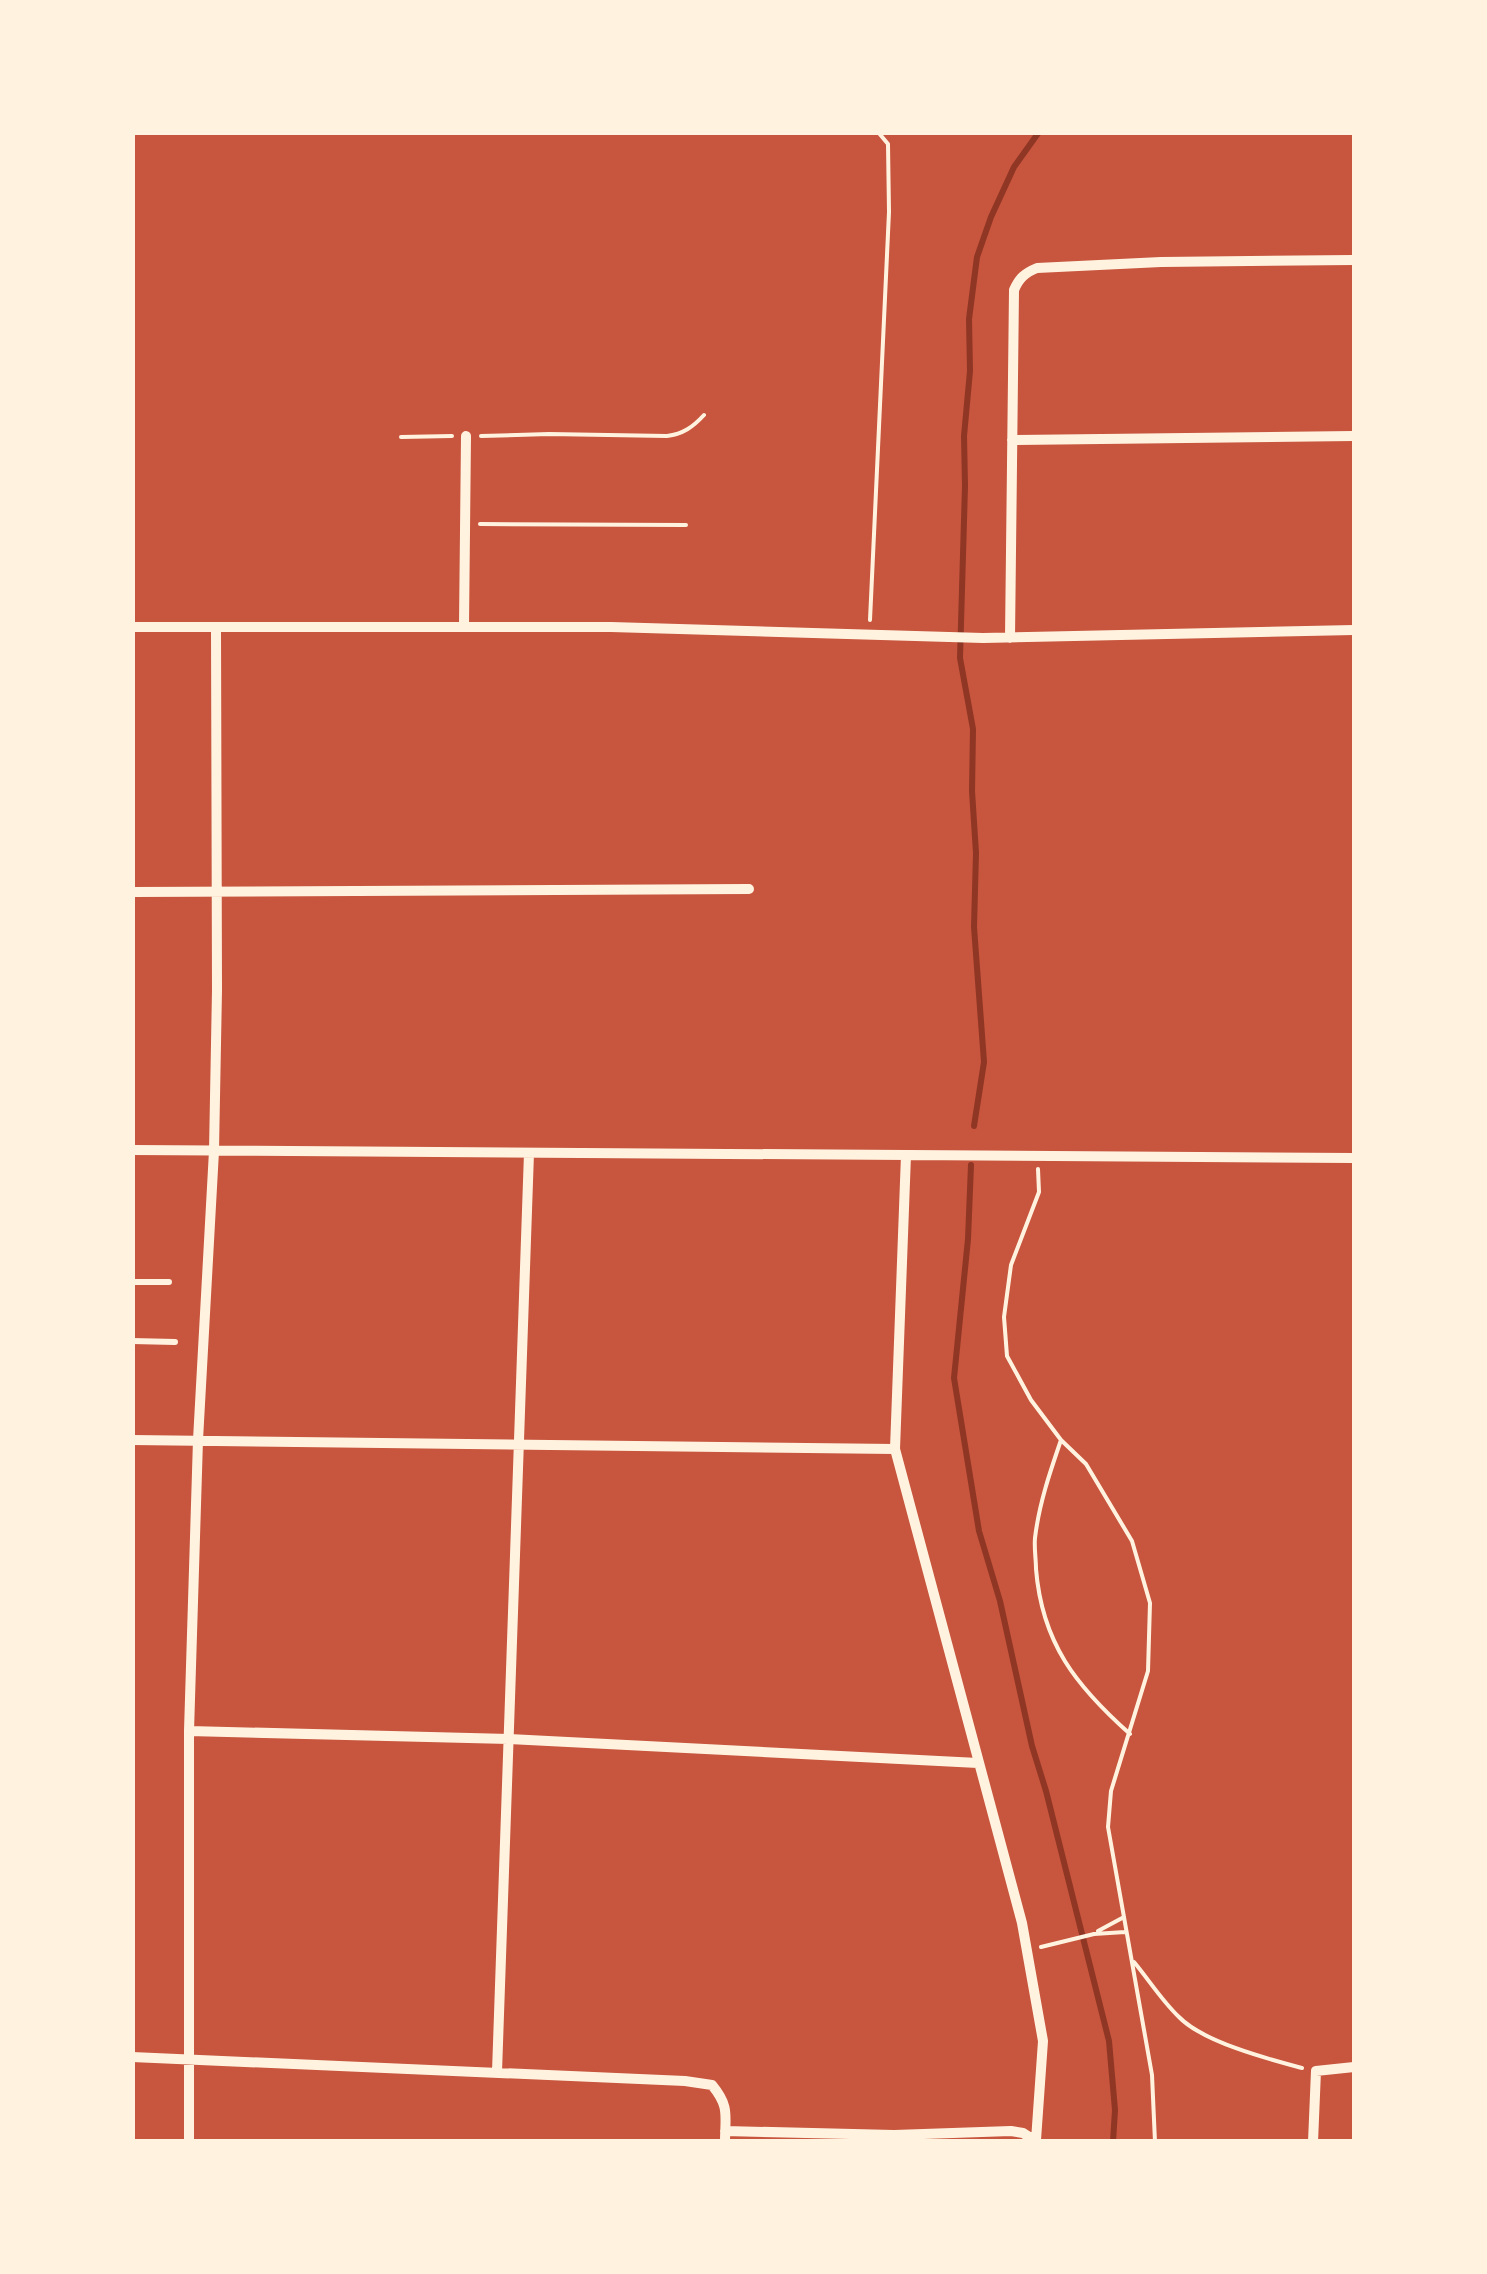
<svg xmlns="http://www.w3.org/2000/svg" width="1487" height="2274" viewBox="0 0 1487 2274" font-family="Quicksand,sans-serif">
<style>
.lines{fill:none;stroke-linecap:round;stroke-linejoin:round}
.stream{stroke:#8f3625;stroke-width:6}
.path{stroke:#fff3e0;stroke-width:4}
.service{stroke:#fff3e0;stroke-width:6}
.minor{stroke:#fff3e0;stroke-width:10}
</style>
<rect width="100%" height="100%" fill="#c8553d"/>
<g class="lines">
<path class="stream" d="M 974,1126 L 984,1062 L 974,927 L 976,853 L 972,791 L 973,729 L 960,658 L 965,486 L 964,436 L 970,371 L 969,319 L 977,257 L 991,217 L 1014,167 L 1039,132
M 971,1165 L 968,1239 L 954,1378 L 979,1531 L 1000,1601 L 1032,1746 L 1046,1791 L 1109,2041 L 1115,2110 L 1113,2142"/>
<path class="path" d="M 481,436 L 549,434 L 667,436 C 683,434 693,427 704,415
M 401,437 L 452,436
M 480,524 L 686,525
M 870,620 L 889,212 L 888,144 L 878,132
M 1038,1169 L 1039,1192 L 1011,1265 L 1004,1317 L 1007,1356 L 1031,1400 L 1061,1440 L 1086,1464 L 1132,1541 L 1150,1603 L 1148,1671 L 1111,1791 L 1108,1827 L 1152,2075 L 1155,2142
M 1061,1440 C 1050,1472 1039,1504 1035,1538 C 1034,1548 1036,1559 1036,1569 C 1042,1643 1076,1686 1130,1734
M 1098,1931 L 1124,1917
M 1041,1947 L 1094,1934 L 1125,1932
M 1134,1962 C 1149,1980 1162,2001 1179,2017 C 1203,2042 1268,2059 1302,2068"/>
<path class="service" d="M 132,1282 L 169,1282
M 132,1341 L 175,1342"/>
<path class="minor" d="M 1012,440 L 1354,436
M 464,626 L 466,436
M 132,627 L 611,627 L 983,638 L 1354,630
M 1010,638 L 1014,290 C 1019,278 1025,273 1037,268 L 1161,262 L 1354,260
M 132,892 L 749,889
M 132,1150 L 1354,1158
M 906,1155 L 895,1449 L 1022,1923 L 1043,2041 L 1036,2140
M 132,1440 L 895,1449
M 189,1731 L 509,1739 L 978,1763
M 132,2057 L 685,2081 L 712,2085 C 730,2107 725,2115 725,2142
M 497,2072 L 529,1153
M 725,2131 L 894,2135 L 1011,2131 L 1023,2133 L 1037,2142
M 189,2142 L 189,1731 L 198,1440 L 214,1151 L 217,990 L 216,628
M 1313,2142 L 1316,2071 L 1354,2067"/>
</g>
<rect width="1487" height="2274" fill="none" stroke="#fff3e0" stroke-width="270"/>
</svg>
